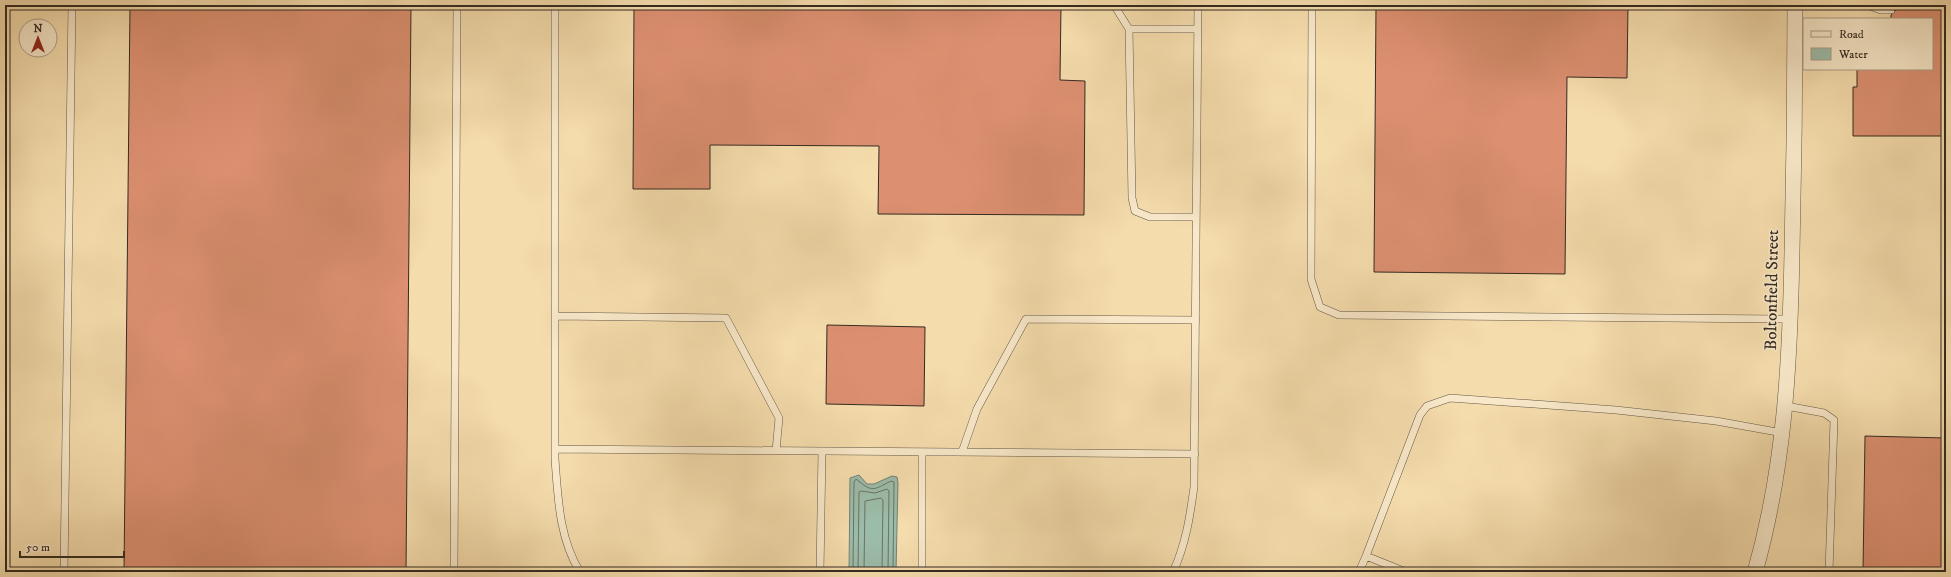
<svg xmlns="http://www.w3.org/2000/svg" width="1951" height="577" viewBox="0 0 1951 577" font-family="'IM FELL DW Pica',serif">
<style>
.water{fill:#9cbcaa;stroke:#728273}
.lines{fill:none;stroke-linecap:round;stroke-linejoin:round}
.shore{stroke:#687466;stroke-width:1}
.building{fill:#dc9071;stroke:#342b21}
.service-casing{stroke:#645744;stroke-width:8}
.minor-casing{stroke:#645744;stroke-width:16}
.service{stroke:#f8e8c9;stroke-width:7}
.minor{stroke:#f8e8c9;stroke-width:15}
.labels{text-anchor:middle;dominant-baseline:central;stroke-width:3;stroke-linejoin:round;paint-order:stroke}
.street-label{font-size:17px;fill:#342b21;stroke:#f8e8c9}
</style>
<rect width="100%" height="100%" fill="#f5dcac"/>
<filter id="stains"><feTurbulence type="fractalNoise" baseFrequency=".005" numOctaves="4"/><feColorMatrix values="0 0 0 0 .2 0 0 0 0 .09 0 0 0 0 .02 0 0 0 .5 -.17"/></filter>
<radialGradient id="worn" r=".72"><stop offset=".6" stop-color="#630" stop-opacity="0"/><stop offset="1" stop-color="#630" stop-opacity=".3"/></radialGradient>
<path class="water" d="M 859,475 L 867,484 L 874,484 L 892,476 L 897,477 L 898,483 L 896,572 L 849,572 L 850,478 Z"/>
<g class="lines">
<path class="shore" d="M 853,572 L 854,482 L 856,479 C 873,493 873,490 891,481 L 894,482 L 893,572
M 858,572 L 859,492 L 861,491 L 875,493 L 887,489 L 889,491 L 888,572
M 864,572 L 865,501 L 881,498 L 883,500 L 882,572"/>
</g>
<path class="building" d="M 130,5 L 411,5 L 406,572 L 124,572 Z
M 634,5 L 1061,5 L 1060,80 L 1085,81 L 1084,215 L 878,214 L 879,146 L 710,145 L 710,189 L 633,189 Z
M 1376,5 L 1628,5 L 1627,78 L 1567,77 L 1565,274 L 1374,272 Z
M 1891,5 L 1946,5 L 1946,136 L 1853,136 L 1853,87 L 1857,87 L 1857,69 L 1932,69 L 1932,19 L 1891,19 L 1891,15 L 1896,10 L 1895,7 Z
M 827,325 L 925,327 L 924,406 L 826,404 Z
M 1865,436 L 1946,438 L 1946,572 L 1863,572 Z"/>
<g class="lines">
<defs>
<path id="service" d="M 555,5 L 555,459 C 558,498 559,538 580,572
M 1114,5 L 1129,29 L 1132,198 L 1135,211 L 1150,217 L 1196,217
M 1312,5 L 1311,279 L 1320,307 L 1339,315 L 1791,319
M 1867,5 L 1881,10 L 1891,10
M 1129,29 L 1197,29
M 555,316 L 726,318 L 779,418 L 776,451
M 1786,406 L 1824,413 L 1834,420 L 1829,572
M 555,449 L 1195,454
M 922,452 L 922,572
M 962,452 L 977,409 L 1026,319 L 1196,320
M 1366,556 L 1420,415 L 1427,406 L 1450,398 L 1616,410 L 1716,421 L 1783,433
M 64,572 L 72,5
M 454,572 L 457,5
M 820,572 L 822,451
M 1173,572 C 1186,544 1190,516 1194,487 L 1198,5
M 1359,572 L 1366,556 L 1406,572"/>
<path id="minor" d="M 1755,572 C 1785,466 1790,362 1792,252 C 1794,170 1795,87 1795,5"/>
</defs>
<use href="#service" class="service-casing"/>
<use href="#minor" class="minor-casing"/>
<use href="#service" class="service"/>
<use href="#minor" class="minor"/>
</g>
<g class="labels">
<g class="street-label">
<text transform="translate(1772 290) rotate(-89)">Boltonfield Street</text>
</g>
</g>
<rect width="1951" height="577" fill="none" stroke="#f5dcac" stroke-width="20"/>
<rect x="6" y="6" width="1939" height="565" fill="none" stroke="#342b21" stroke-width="2"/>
<rect x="10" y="10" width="1931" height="557" fill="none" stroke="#342b21"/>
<rect x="1803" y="18" width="130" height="52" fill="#f8e8c9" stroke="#aa9c86"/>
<rect x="1811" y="31" width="20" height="6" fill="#f8e8c9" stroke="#aa9c86"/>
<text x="1839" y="38" font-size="12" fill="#342b21">Road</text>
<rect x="1811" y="48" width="20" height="12" fill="#9cbcaa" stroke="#aa9c86"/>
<text x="1839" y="58" font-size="12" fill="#342b21">Water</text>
<g transform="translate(38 38)"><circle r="19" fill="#f8e8c9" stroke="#aa9c86"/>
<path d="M0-3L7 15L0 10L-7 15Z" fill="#8f2418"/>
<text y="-6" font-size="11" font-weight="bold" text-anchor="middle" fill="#342b21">N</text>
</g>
<path d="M20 551v6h104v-6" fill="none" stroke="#342b21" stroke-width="2"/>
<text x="26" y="551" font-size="12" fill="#342b21" stroke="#f8e8c9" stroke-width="3" paint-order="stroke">50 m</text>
<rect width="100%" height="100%" filter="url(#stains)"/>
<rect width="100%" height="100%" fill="url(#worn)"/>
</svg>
